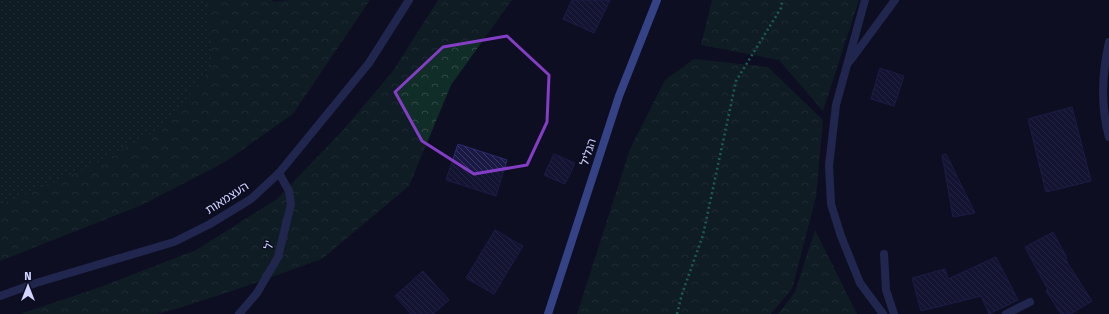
<svg xmlns="http://www.w3.org/2000/svg" width="1109" height="314" viewBox="0 0 1109 314" font-family="'Fira Sans','Noto Sans Hebrew',sans-serif">
<style>
.forest{fill:url(#forest-crowns)}
.park{fill:url(#park-dots)}
.building{fill:url(#building-back-hatch);stroke:#2b2b71}
.lines{fill:none;stroke-linecap:round;stroke-linejoin:round}
.path{stroke:#2cb793;stroke-width:2.5;stroke-dasharray:2 3;stroke-linecap:butt}
.service{stroke:#384483;stroke-width:8}
.minor{stroke:#384483;stroke-width:8}
.tertiary{stroke:#384483;stroke-width:8}
.secondary{stroke:#6781ff;stroke-width:8}
.marked{fill:none;stroke:#843dc5;stroke-width:3;stroke-linejoin:round}
.labels{text-anchor:middle;dominant-baseline:central;stroke-width:3;stroke-linejoin:round;paint-order:stroke}
.street-label{font-size:12px;fill:#d0d4ff;stroke:#0e0e23}
</style>
<defs>
<pattern id="forest-crowns" width="20" height="18" patternUnits="userSpaceOnUse"><rect width="20" height="18" fill="#102d27"/><path d="M2 6a3 3 0 1 1 6 0M12 15a3 3 0 1 1 6 0" fill="none" stroke="#324b47"/></pattern>
<pattern id="park-dots" width="8" height="8" patternUnits="userSpaceOnUse"><rect width="8" height="8" fill="#102d27"/><path d="M2 2h.1M6 6h.1" fill="none" stroke="#324b47" stroke-width="1.8" stroke-linecap="round"/></pattern>
<pattern id="building-back-hatch" width="6" height="6" patternUnits="userSpaceOnUse"><rect width="6" height="6" fill="#1a1945"/><path d="M-1 5l2 2M0 0l6 6M5-1l2 2" fill="none" stroke="#3a3a61"/></pattern>
</defs>
<rect width="100%" height="100%" fill="#0e0e23"/>
<path class="forest" d="M 164,0 L 272,0 L 273,2 L 288,0 L 370,0 L 293,114 L 225,162 L 142,205 L 0,261 L 0,187 Z
M 438,0 L 512,0 L 451,85 L 409,186 L 322,259 L 232,291 L 176,309 L 157,314 L 20,314 L 100,287 L 196,250 L 277,199 L 344,129 L 393,71 Z
M 712,0 L 859,0 L 823,111 L 779,60 L 701,45 Z
M 694,59 L 768,67 L 823,120 L 816,197 L 792,289 L 771,314 L 577,314 L 630,149 L 665,80 Z
M 815,230 L 857,314 L 778,314 L 795,292 Z"/>
<path class="park" d="M 0,0 L 207,0 L 213,67 L 160,129 L 91,166 L 0,205 Z"/>
<path class="building" d="M 572,0 L 610,0 L 594,33 L 563,19 Z
M 880,68 L 904,76 L 894,106 L 871,99 Z
M 1072,107 L 1091,181 L 1046,192 L 1028,119 Z
M 458,144 L 507,160 L 496,196 L 446,180 Z
M 554,154 L 575,163 L 565,184 L 544,175 Z
M 946,154 L 975,213 L 953,217 L 942,155 Z
M 495,230 L 523,246 L 494,294 L 466,278 Z
M 1053,232 L 1067,258 L 1065,259 L 1092,301 L 1071,314 L 1061,314 L 1046,291 L 1048,290 L 1025,247 Z
M 996,257 L 1018,300 L 989,314 L 981,296 L 921,311 L 912,278 L 945,269 L 948,279 Z
M 423,271 L 449,300 L 433,314 L 411,314 L 395,296 Z"/>
<g class="lines">
<path class="path" d="M 677,314 L 682,294 L 703,235 L 736,81 L 781,8 L 782,0"/>
<path class="service" d="M 865,0 L 836,105 L 829,166 L 831,204 L 841,236 L 860,283 L 883,314
M 850,61 L 895,0
M 1006,314 L 1030,302"/>
<path class="minor" d="M 884,254 L 886,290 L 894,314
M 239,314 L 257,293 L 278,257 L 291,204 L 289,191 L 279,173"/>
<path class="tertiary" d="M 1109,42 C 1102,73 1100,105 1109,137
M 0,296 L 36,283 L 174,242 L 210,224 L 251,199 L 279,173 L 369,63 L 409,0"/>
<path class="secondary" d="M 548,314 L 619,96 L 657,0"/>
</g>
<path d="M0 0H1109V314H0ZM 507,36 L 549,75 L 547,122 L 527,165 L 474,174 L 422,141 L 395,92 L 443,47 Z" fill="#0e0e23" fill-opacity=".55" fill-rule="evenodd"/>
<path class="marked" d="M 507,36 L 549,75 L 547,122 L 527,165 L 474,174 L 422,141 L 395,92 L 443,47 Z"/>
<g class="labels">
<g class="street-label">
<text transform="translate(588 152) rotate(-72)">הגליל</text>
<text transform="translate(227 198) rotate(-33)">העצמאות</text>
<text transform="translate(269 245) rotate(-76)">ל'</text>
</g>
</g>
<g transform="translate(28 286)" stroke="#0e0e23" stroke-width="3" paint-order="stroke">
<path d="M0-3L7 15L0 10L-7 15Z" fill="#d0d4ff"/>
<text y="-6" font-size="11" font-weight="bold" text-anchor="middle" fill="#d0d4ff">N</text>
</g>
</svg>
